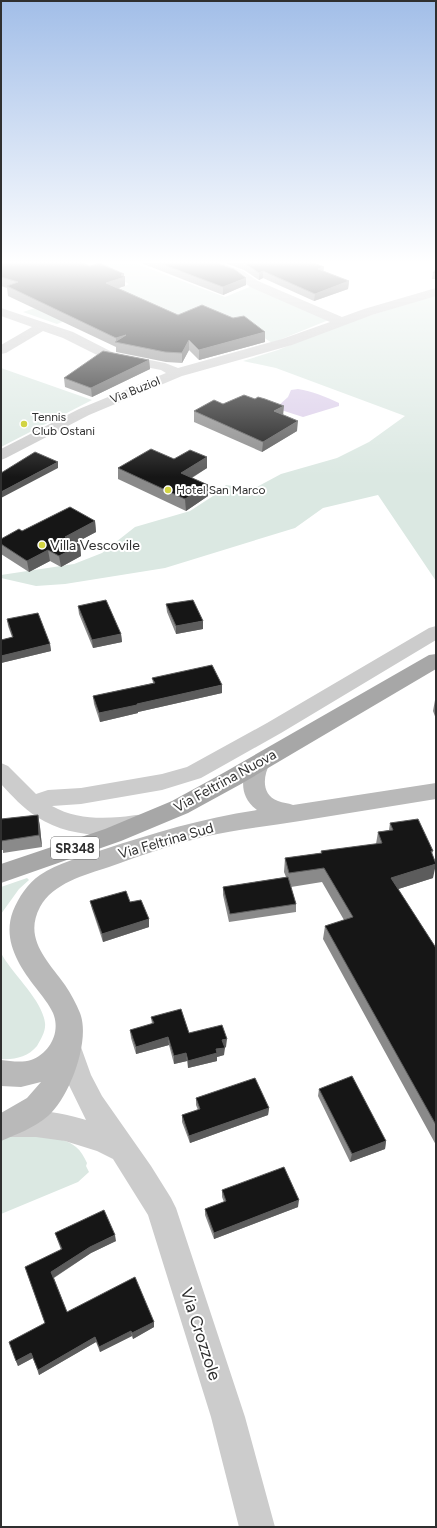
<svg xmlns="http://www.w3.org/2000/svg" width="437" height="1528" viewBox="0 0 437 1528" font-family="Figtree,sans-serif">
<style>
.green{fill:#dbe8e2}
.water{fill:#dacce9}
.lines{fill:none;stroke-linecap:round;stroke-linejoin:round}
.street{fill:#ccc;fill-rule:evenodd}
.secondary{fill:#b9b9b9;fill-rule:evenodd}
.primary{fill:#a7a7a7;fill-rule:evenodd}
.wall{fill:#8a8a8a}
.shaded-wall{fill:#5c5c5c}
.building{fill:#161616;stroke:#5c5c5c}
.poi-dot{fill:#d2d443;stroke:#fff;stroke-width:1.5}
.labels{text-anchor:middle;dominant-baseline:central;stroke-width:4;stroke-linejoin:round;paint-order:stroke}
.far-street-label{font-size:12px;fill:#2f2f2f;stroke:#fff}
.far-poi-label{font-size:12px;fill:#2f2f2f;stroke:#fff;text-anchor:start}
.shield{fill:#fff;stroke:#6d6d6d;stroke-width:1}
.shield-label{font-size:13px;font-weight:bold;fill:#2f2f2f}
.poi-label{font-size:14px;fill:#2f2f2f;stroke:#fff;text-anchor:start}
.street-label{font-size:14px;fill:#2f2f2f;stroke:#fff}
.near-street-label{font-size:17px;fill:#2f2f2f;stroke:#fff}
</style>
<rect width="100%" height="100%" fill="#fff"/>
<path class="green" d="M 77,263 L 134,263 L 225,297 L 252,286 L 331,319 L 272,343 L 241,322 L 164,332 L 122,299 L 57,324 L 23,312 L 87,291 L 112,293 L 129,284 L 102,268 L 83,269 Z
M 436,295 L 436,581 L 378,495 L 323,508 L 295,528 L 165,568 L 65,584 L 36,586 L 1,578 L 1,575 L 74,564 L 102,553 L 135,527 L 190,511 L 213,496 L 226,485 L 253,489 L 281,474 L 337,458 L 369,442 L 405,416 L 276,368 L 243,361 L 278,350 L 343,324 Z
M 1,368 L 92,400 L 1,447 Z
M 27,878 L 29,880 L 19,889 L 1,914 L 1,887 Z
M 1,953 C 12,974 42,999 45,1023 C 46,1031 41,1039 37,1046 C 28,1057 14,1060 1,1059 Z
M 11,1135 C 29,1136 63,1135 76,1147 C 81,1151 84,1157 87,1163 L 86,1166 L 89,1172 L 78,1182 L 1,1214 L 1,1137 Z"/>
<path class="water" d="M 298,389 C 312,391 326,397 339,403 L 339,406 L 303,417 L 281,410 L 277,407 L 288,397 L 291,390 Z"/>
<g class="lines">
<path class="street" d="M 204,263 L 221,263 L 243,271 L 258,281 L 342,317 L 364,309 L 436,288 L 436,296 L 372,315 L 292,345 L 182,376 L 89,415 L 6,458 L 1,460 L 1,449 L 79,409 L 166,373 L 161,370 L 105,359 L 63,338 L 43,331 L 6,353 L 1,354 L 1,345 L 32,327 L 1,316 L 1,308 L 73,332 L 114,353 L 165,363 L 178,368 L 282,339 L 330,322 L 250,287 L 235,275 L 206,265 Z
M 436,626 L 436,640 L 281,733 L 201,778 L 162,790 L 81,804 L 52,806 C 73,818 97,819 120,817 C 131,816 140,813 151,816 L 154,822 L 151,828 C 116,839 69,838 37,817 C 23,808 12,796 1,784 L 1,763 L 8,766 L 36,794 L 48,790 L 81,788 L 162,774 L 187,767 L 267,723 L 429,628 Z
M 68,1032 L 77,1036 L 91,1075 L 102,1096 L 151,1166 L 171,1198 L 176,1208 L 245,1417 L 275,1527 L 239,1527 L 211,1417 L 148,1215 L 113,1159 L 97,1151 L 65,1141 L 36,1137 L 8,1137 L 1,1134 L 1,1114 C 23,1105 64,1113 86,1120 L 65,1077 L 55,1044 L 59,1036 Z"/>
<path class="secondary" d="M 259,755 L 267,758 L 270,763 C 263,776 261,795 278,801 C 283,803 288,803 293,805 L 436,783 L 436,799 C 391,806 345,814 300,821 C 268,826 235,830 203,837 C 171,845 139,856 109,867 C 85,875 53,883 40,907 C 23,939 48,961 65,985 C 71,994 76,1003 80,1013 C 91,1041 69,1098 48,1116 C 34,1128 17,1134 1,1141 L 1,1113 L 27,1098 L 41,1082 L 21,1087 L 1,1086 L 1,1060 C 10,1061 22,1063 31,1060 C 50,1053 61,1032 53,1013 C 49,1004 42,996 36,988 C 19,966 2,940 13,911 C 19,897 27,884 40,875 C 58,863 81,857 102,850 C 153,833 203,818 257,810 C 238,796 241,775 251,758 Z"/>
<path class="primary" d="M 436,654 L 436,669 L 241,784 L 188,813 L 121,841 L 1,883 L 1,864 L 105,829 L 172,801 L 225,772 L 429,655 Z"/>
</g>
<path class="wall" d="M 1,263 L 90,266 L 124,274 L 124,276 L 125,277 L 125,286 L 118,288 L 178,315 L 265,332 L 265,342 L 199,360 L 189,350 L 182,363 L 166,362 L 116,352 L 116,347 L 8,296 L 7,288 L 1,286 Z
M 141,263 L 216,263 L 246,278 L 246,285 L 223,295 Z
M 225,263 L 314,263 L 324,267 L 323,271 L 349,281 L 348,289 L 314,301 L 263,278 L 259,280 L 244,270 Z
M 436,269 L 436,279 L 432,279 L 433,273 Z
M 149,360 L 150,369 L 92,397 L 65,387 L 64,378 Z
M 223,404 L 283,415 L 297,431 L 262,452 L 194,422 L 194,411 Z
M 207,457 L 207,468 L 192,478 L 208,496 L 186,511 L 118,479 L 118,468 L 174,459 Z
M 95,521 L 96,532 L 75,543 L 80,545 L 81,556 L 61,567 L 50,561 L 29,572 L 1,554 L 1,539 L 22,531 Z
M 166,604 L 203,629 L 176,634 L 167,612 Z
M 78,606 L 121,634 L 122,642 L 93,648 L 79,614 Z
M 7,619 L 50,644 L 51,651 L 1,663 L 1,640 L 12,637 L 8,626 Z
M 152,678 L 222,693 L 138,712 L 138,713 L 100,722 L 94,704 L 93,696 L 153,683 Z
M 436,699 L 436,719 L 433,711 L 435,700 Z
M 38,815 L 40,827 L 42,847 L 3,853 L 3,850 L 1,850 L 1,819 Z
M 390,823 L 433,851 L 432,854 L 433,878 L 398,889 L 436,948 L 436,1145 L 323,939 L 325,926 L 344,920 L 322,882 L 291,887 L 296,904 L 296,912 L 229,922 L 223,895 L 223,887 L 286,877 L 284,872 L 285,858 L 321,853 L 321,851 L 376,844 L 378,832 L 389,830 Z
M 90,901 L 130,902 L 149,919 L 149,927 L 103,942 L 92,909 Z
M 151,1017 L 189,1033 L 226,1047 L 224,1047 L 224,1055 L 217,1057 L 217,1061 L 188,1068 L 187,1061 L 174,1064 L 169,1045 L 136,1054 L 131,1038 L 130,1030 L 152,1024 Z
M 319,1089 L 386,1141 L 385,1149 L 350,1162 L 318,1096 Z
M 196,1098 L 269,1108 L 268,1115 L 190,1143 L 182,1122 L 182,1115 L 198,1110 L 196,1105 Z
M 222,1190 L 298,1207 L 214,1239 L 205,1215 L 205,1209 L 224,1202 L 222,1197 Z
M 55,1233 L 116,1241 L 91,1253 L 54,1278 L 67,1312 L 154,1322 L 154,1327 L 133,1339 L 132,1336 L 100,1352 L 96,1342 L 39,1375 L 33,1358 L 18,1366 L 16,1361 L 45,1323 L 25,1267 L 61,1250 Z"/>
<path class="shaded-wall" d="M 324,267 L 323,274 L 318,269 Z
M 263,271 L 263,278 L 259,280 L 259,273 Z
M 124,274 L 124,277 L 125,277 L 125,286 L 107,292 L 106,283 Z
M 246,278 L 246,285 L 223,295 L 223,287 Z
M 349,281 L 348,289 L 314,301 L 315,294 Z
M 265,332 L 265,342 L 199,360 L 199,350 Z
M 126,335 L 116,342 L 116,338 Z
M 189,340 L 189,350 L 182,363 L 182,353 Z
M 149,360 L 150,369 L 92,397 L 91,388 Z
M 284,406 L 283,416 L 274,411 Z
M 298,421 L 297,431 L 262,452 L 263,442 Z
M 207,457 L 207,468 L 181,484 L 181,473 Z
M 58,462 L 58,468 L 1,498 L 1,492 Z
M 208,485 L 208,496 L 186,511 L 185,499 Z
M 95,521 L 96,532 L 66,548 L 65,537 Z
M 80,545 L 81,556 L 61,567 L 59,556 Z
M 48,550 L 50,561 L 29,572 L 27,561 Z
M 203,621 L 203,629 L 176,634 L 176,626 Z
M 121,634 L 122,642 L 93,648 L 92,640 Z
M 50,644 L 51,651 L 1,663 L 1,656 Z
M 222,685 L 222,693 L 138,712 L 138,713 L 100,722 L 99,713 L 137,704 Z
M 38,815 L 40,827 L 42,847 L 39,835 Z
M 436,864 L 433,878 L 389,892 L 391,878 Z
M 149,919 L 149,927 L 103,942 L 102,934 Z
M 168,1037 L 169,1045 L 136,1054 L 136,1047 Z
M 227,1039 L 226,1047 L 222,1048 L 222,1040 Z
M 225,1048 L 224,1055 L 217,1057 L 217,1061 L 188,1068 L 188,1061 L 216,1049 Z
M 186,1053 L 187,1061 L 174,1064 L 174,1056 Z
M 269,1108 L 268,1115 L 190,1143 L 189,1136 Z
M 386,1141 L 385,1149 L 350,1162 L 352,1154 Z
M 299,1200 L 298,1207 L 214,1239 L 214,1233 Z
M 115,1235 L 116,1241 L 91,1253 L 53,1278 L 51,1272 L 90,1247 Z
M 154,1322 L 154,1327 L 133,1339 L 132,1333 Z
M 131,1331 L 132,1336 L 100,1352 L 99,1347 Z
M 95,1337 L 96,1342 L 39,1375 L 38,1370 Z
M 31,1353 L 33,1358 L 18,1366 L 16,1361 Z"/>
<path class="building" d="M 1,263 L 82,263 L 90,266 L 99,263 L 124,274 L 121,275 L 125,277 L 106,283 L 178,315 L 202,305 L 233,318 L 244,316 L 265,332 L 199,350 L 189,340 L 182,353 L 165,352 L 115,342 L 126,335 L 116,338 L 7,286 L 18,282 L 1,277 Z
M 159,263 L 216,263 L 234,269 L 246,278 L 223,287 Z
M 244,263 L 314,263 L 324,267 L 318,269 L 349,281 L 315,294 L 263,271 L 259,273 Z
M 436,269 L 436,273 L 433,273 Z
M 103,351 L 149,360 L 91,388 L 64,378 Z
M 244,395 L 255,399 L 258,397 L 265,399 L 284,406 L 274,411 L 298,421 L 263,442 L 194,411 L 214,400 L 223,404 Z
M 151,449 L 174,459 L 190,450 L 207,457 L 181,473 L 208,485 L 185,499 L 118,468 Z
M 35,452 L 58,462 L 1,492 L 1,473 Z
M 70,507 L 95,521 L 65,537 L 80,545 L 59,556 L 48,550 L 27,561 L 1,544 L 1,539 L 19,529 L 22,531 Z
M 106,600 L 121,634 L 92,640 L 78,606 Z
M 193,600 L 203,621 L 176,626 L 166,604 Z
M 38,613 L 50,644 L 1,656 L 1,640 L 13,637 L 7,619 Z
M 212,665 L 222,685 L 137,704 L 137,705 L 99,713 L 93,696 L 155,683 L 152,678 Z
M 38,815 L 39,835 L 1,841 L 1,819 Z
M 418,819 L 433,851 L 431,851 L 436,864 L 391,878 L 436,948 L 436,1125 L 325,926 L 353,917 L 324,868 L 289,873 L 285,858 L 322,853 L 321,851 L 382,843 L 378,832 L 393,830 L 390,823 Z
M 288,877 L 296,904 L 230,914 L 223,887 Z
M 126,891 L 130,902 L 141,900 L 149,919 L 102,934 L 90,901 Z
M 181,1009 L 189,1033 L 222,1025 L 227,1039 L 222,1040 L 225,1048 L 216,1049 L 217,1053 L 188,1061 L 186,1053 L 174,1056 L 168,1037 L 136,1047 L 130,1030 L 154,1023 L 151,1017 Z
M 352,1076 L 386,1141 L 352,1154 L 319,1089 Z
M 255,1078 L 269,1108 L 189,1136 L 182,1115 L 200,1109 L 196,1098 Z
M 284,1167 L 299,1200 L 214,1233 L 205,1209 L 226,1201 L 222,1190 Z
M 104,1210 L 115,1235 L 90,1247 L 51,1272 L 67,1312 L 135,1277 L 154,1322 L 132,1333 L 131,1331 L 99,1347 L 95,1337 L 38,1370 L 31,1353 L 16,1361 L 9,1342 L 45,1323 L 25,1267 L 62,1249 L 55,1233 Z"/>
<linearGradient id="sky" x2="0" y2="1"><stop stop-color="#a2bee8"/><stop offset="0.55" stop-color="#fff"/><stop offset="1" stop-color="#fff" stop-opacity="0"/></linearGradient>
<rect width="437" height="477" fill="url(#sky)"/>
<g class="poi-dot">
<circle cx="24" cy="424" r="4"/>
<circle cx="168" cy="490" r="4"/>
<circle cx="42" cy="545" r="4"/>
</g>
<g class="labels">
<g class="far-street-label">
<text transform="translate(135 390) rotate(-22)">Via Buziol</text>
</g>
<g class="far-poi-label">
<text x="32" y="417">Tennis<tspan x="32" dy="14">Club Ostani</tspan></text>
<text x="176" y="490">Hotel San Marco</text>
</g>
<rect class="shield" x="51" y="837" width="48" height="22" rx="3"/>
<g class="shield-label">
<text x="75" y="848">SR348</text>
</g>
<g class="poi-label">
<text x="50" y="545">Villa Vescovile</text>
</g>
<g class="street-label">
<text transform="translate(225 781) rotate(-29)">Via Feltrina Nuova</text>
<text transform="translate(166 841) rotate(-16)">Via Feltrina Sud</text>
</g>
<g class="near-street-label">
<text transform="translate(201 1334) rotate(72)">Via Crozzole</text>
</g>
</g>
<rect width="437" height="1528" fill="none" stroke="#2f2f2f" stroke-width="4"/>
</svg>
